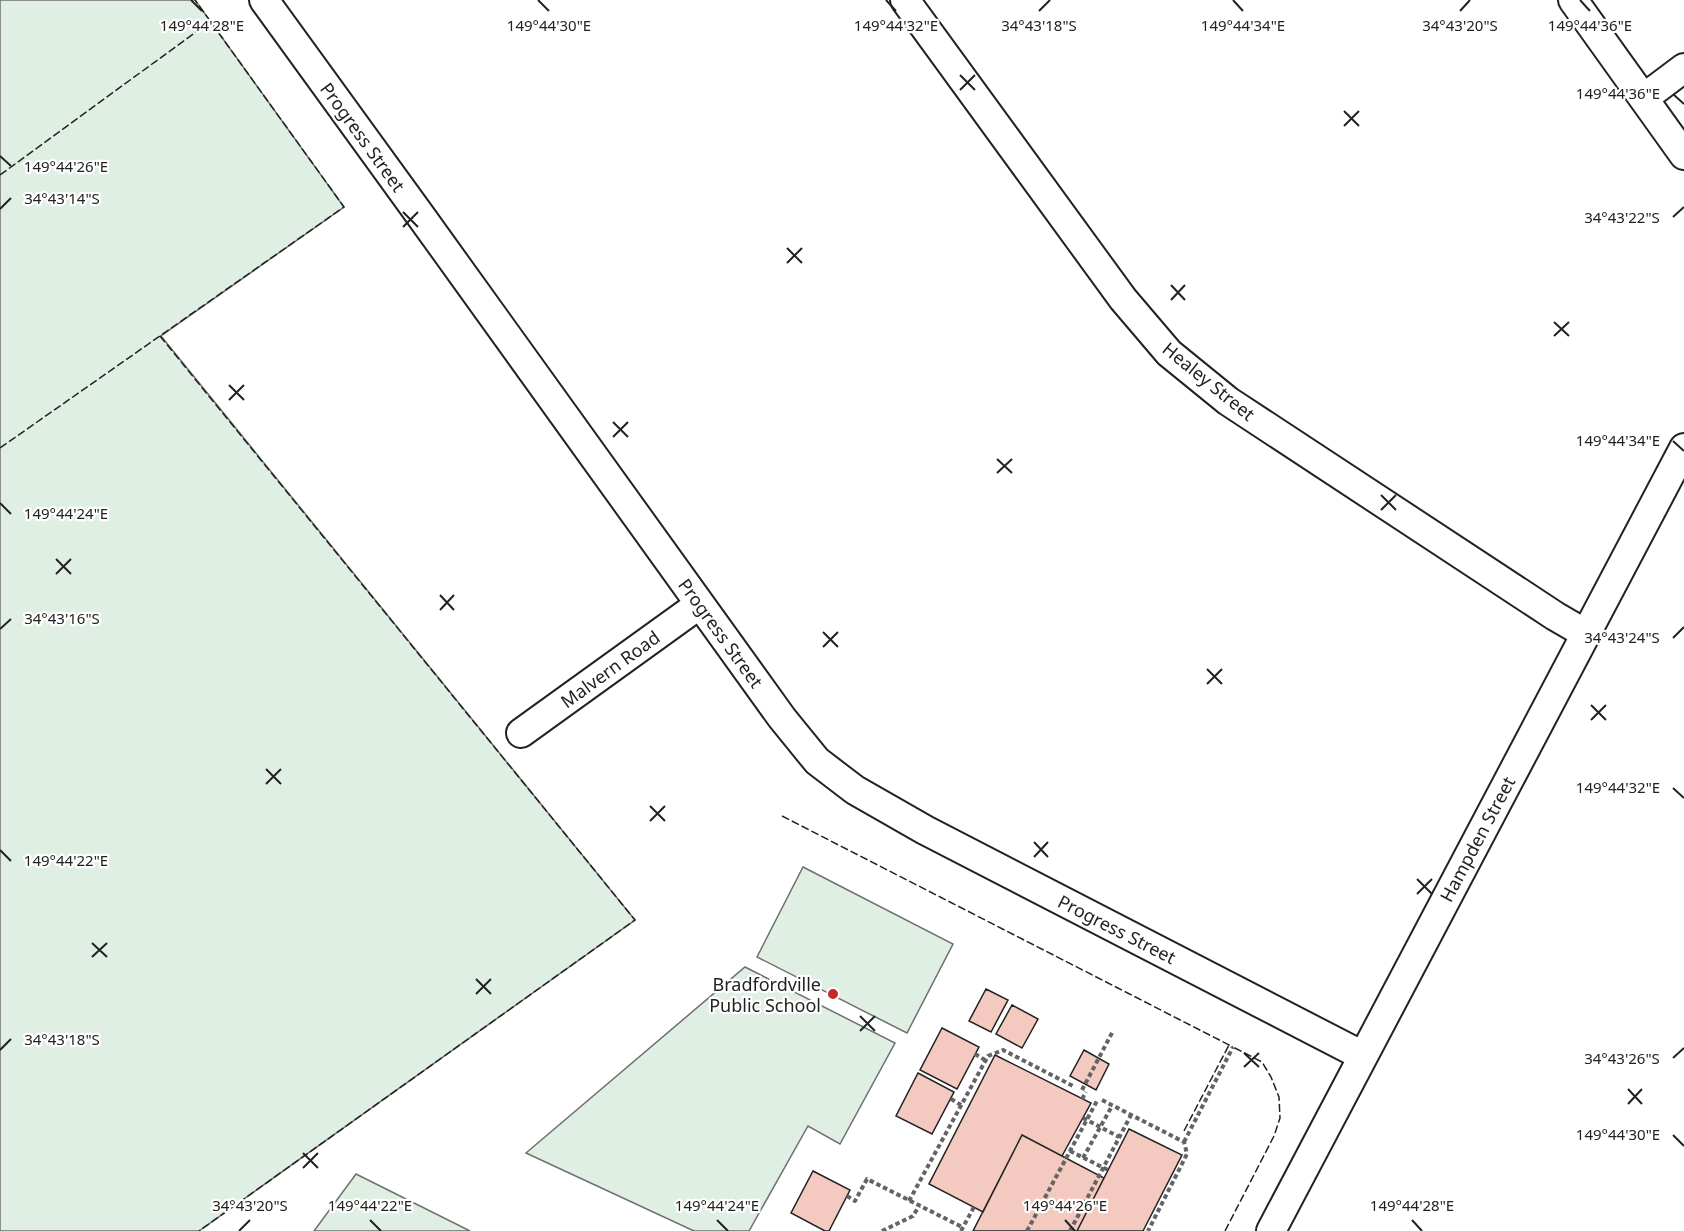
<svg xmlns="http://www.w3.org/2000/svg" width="1684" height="1231" viewBox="0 0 1684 1231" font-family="'Noto Sans',sans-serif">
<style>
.green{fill:#e0efe3;stroke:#6f6f6f;stroke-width:1.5}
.building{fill:#f3c9c0;stroke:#222;stroke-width:1.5}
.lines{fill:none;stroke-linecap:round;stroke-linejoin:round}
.street-casing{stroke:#222;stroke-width:32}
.path{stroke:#646464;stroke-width:4;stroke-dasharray:4.5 3;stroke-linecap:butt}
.street{stroke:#fff;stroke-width:28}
.fence{stroke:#222;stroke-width:1.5;stroke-dasharray:8 3;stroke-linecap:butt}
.ticks{fill:none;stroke:#222;stroke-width:2}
.poi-dot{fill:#c62828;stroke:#fff;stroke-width:2}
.labels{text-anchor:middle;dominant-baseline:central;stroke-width:4.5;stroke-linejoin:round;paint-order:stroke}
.street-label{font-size:18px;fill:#222;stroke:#fff}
.poi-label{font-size:18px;fill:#222;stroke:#fff;text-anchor:end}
.ticks-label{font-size:15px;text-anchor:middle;fill:#222;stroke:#fff;stroke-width:4.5;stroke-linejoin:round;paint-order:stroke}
</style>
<rect width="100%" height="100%" fill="#fff"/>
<path class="green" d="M 0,0 L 195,0 L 344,207 L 161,336 L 635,920 L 199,1231 L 0,1231 Z
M 803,867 L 953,944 L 907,1033 L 757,957 Z
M 745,967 L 895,1043 L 840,1144 L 808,1126 L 749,1231 L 694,1231 L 526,1153 Z
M 356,1174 L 470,1231 L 314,1231 Z"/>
<path class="building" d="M 986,989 L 1008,1000 L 991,1032 L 969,1021 Z
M 1012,1005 L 1038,1019 L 1022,1048 L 996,1034 Z
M 942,1028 L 979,1047 L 957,1089 L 920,1070 Z
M 1084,1050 L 1109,1064 L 1096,1090 L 1070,1076 Z
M 995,1055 L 1091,1103 L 1062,1156 L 1022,1135 L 983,1212 L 929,1184 Z
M 918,1073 L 954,1092 L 932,1134 L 896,1116 Z
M 1129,1129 L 1182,1155 L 1143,1231 L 1077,1231 Z
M 1022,1135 L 1104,1178 L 1077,1231 L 973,1231 Z
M 813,1171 L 850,1190 L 829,1231 L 825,1231 L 791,1213 Z"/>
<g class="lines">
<defs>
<path id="street" d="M 264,0 L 420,215 L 782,718 L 817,761 L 855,790 L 925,830 L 1363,1056
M 905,0 L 1123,299 L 1169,353 L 1228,401 L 1555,616 L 1586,634
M 1573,0 L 1684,155
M 1644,98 L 1684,68
M 521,733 L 700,604
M 1271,1231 L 1684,448"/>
</defs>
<use href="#street" class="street-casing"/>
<path class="path" d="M 975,1054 L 985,1060
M 1082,1090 L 1113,1031
M 951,1099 L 961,1105
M 1082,1099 L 1086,1092
M 1102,1100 L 1184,1142 L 1187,1154 L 1148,1231
M 1083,1118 L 1119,1137
M 1184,1142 L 1233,1047
M 1070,1151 L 1108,1170
M 1083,1158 L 1112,1106
M 847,1196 L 855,1201 L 867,1179 L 962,1227
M 909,1201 L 988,1056 L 1003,1050 L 1073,1086
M 882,1231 L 913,1216 L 919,1206
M 961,1231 L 974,1207
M 1027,1231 L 1098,1099
M 1070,1231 L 1131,1115"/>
<use href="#street" class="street"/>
<path class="fence" d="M 0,175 L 211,21
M 160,336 L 635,920 L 199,1231
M 0,448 L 344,207 L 195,0
M 782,816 L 1233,1047
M 1184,1131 L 1229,1045
M 1225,1231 L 1274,1136 L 1280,1118 L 1279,1097 L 1271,1077 L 1262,1062 L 1233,1047"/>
</g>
<path class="ticks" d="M 191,0 L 202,11M 538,0 L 549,11M 886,0 L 896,11M 1233,0 L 1243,11M 1580,0 L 1590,11M 1039,11 L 1050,0M 1460,11 L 1470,0M 960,75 L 975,90M 960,90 L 975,75M 1673,94 L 1684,104M 1344,111 L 1359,126M 1344,126 L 1359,111M 0,156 L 11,166M 0,209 L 11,198M 403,212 L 418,227M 1673,217 L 1684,207M 403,227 L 418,212M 787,248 L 802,263M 787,263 L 802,248M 1171,285 L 1185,300M 1171,300 L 1185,285M 1554,322 L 1569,336M 1554,336 L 1569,322M 229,385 L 244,400M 229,400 L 244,385M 613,422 L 628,437M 613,437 L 628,422M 1673,441 L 1684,451M 997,459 L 1012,473M 997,473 L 1012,459M 1381,495 L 1396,510M 0,503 L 11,514M 1381,510 L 1396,495M 56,559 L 71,574M 56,574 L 71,559M 440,595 L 454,610M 440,610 L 454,595M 0,629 L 11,619M 823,632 L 838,647M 1673,638 L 1684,627M 823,647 L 838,632M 1207,669 L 1222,684M 1207,684 L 1222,669M 1591,705 L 1606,720M 1591,720 L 1606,705M 266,769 L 281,784M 266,784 L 281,769M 1673,788 L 1684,798M 650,806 L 665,821M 650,821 L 665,806M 1034,842 L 1048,857M 0,850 L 11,861M 1034,857 L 1048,842M 1417,879 L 1432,894M 1417,894 L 1432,879M 92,943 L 107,957M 92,957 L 107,943M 476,979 L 491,994M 476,994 L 491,979M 860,1016 L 875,1031M 860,1031 L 875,1016M 0,1050 L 11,1039M 1244,1053 L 1259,1067M 1673,1058 L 1684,1048M 1244,1067 L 1259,1053M 1628,1089 L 1642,1104M 1628,1104 L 1642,1089M 1673,1135 L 1684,1146M 303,1153 L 318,1168M 303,1168 L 318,1153M 370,1220 L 381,1231M 717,1220 L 728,1231M 1065,1220 L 1075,1231M 1412,1220 L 1422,1231M 239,1231 L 250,1220"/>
<circle class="poi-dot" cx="833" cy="994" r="6"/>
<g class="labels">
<g class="street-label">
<text transform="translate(363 137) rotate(54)">Progress Street</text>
<text transform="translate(1209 381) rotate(39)">Healey Street</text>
<text transform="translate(721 633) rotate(54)">Progress Street</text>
<text transform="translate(610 669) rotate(-36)">Malvern Road</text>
<text transform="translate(1477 839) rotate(-62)">Hampden Street</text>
<text transform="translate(1117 929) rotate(27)">Progress Street</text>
</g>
<g class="poi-label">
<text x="821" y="984">Bradfordville<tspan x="821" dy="21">Public School</tspan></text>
</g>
</g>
<g class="ticks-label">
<text x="202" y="31">149°44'28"E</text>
<text x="549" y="31">149°44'30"E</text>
<text x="896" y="31">149°44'32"E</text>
<text x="1039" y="31">34°43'18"S</text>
<text x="1243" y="31">149°44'34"E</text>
<text x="1460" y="31">34°43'20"S</text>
<text x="1590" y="31">149°44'36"E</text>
<text x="1618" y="99">149°44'36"E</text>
<text x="66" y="172">149°44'26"E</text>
<text x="62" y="204">34°43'14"S</text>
<text x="1622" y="223">34°43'22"S</text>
<text x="1618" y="446">149°44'34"E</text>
<text x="66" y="519">149°44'24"E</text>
<text x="62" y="624">34°43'16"S</text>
<text x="1622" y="643">34°43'24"S</text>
<text x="1618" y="793">149°44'32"E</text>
<text x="66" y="866">149°44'22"E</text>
<text x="62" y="1045">34°43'18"S</text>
<text x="1622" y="1064">34°43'26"S</text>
<text x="1618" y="1140">149°44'30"E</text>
<text x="250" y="1211">34°43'20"S</text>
<text x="370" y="1211">149°44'22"E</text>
<text x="717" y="1211">149°44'24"E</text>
<text x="1065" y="1211">149°44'26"E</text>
<text x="1412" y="1211">149°44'28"E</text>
</g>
</svg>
